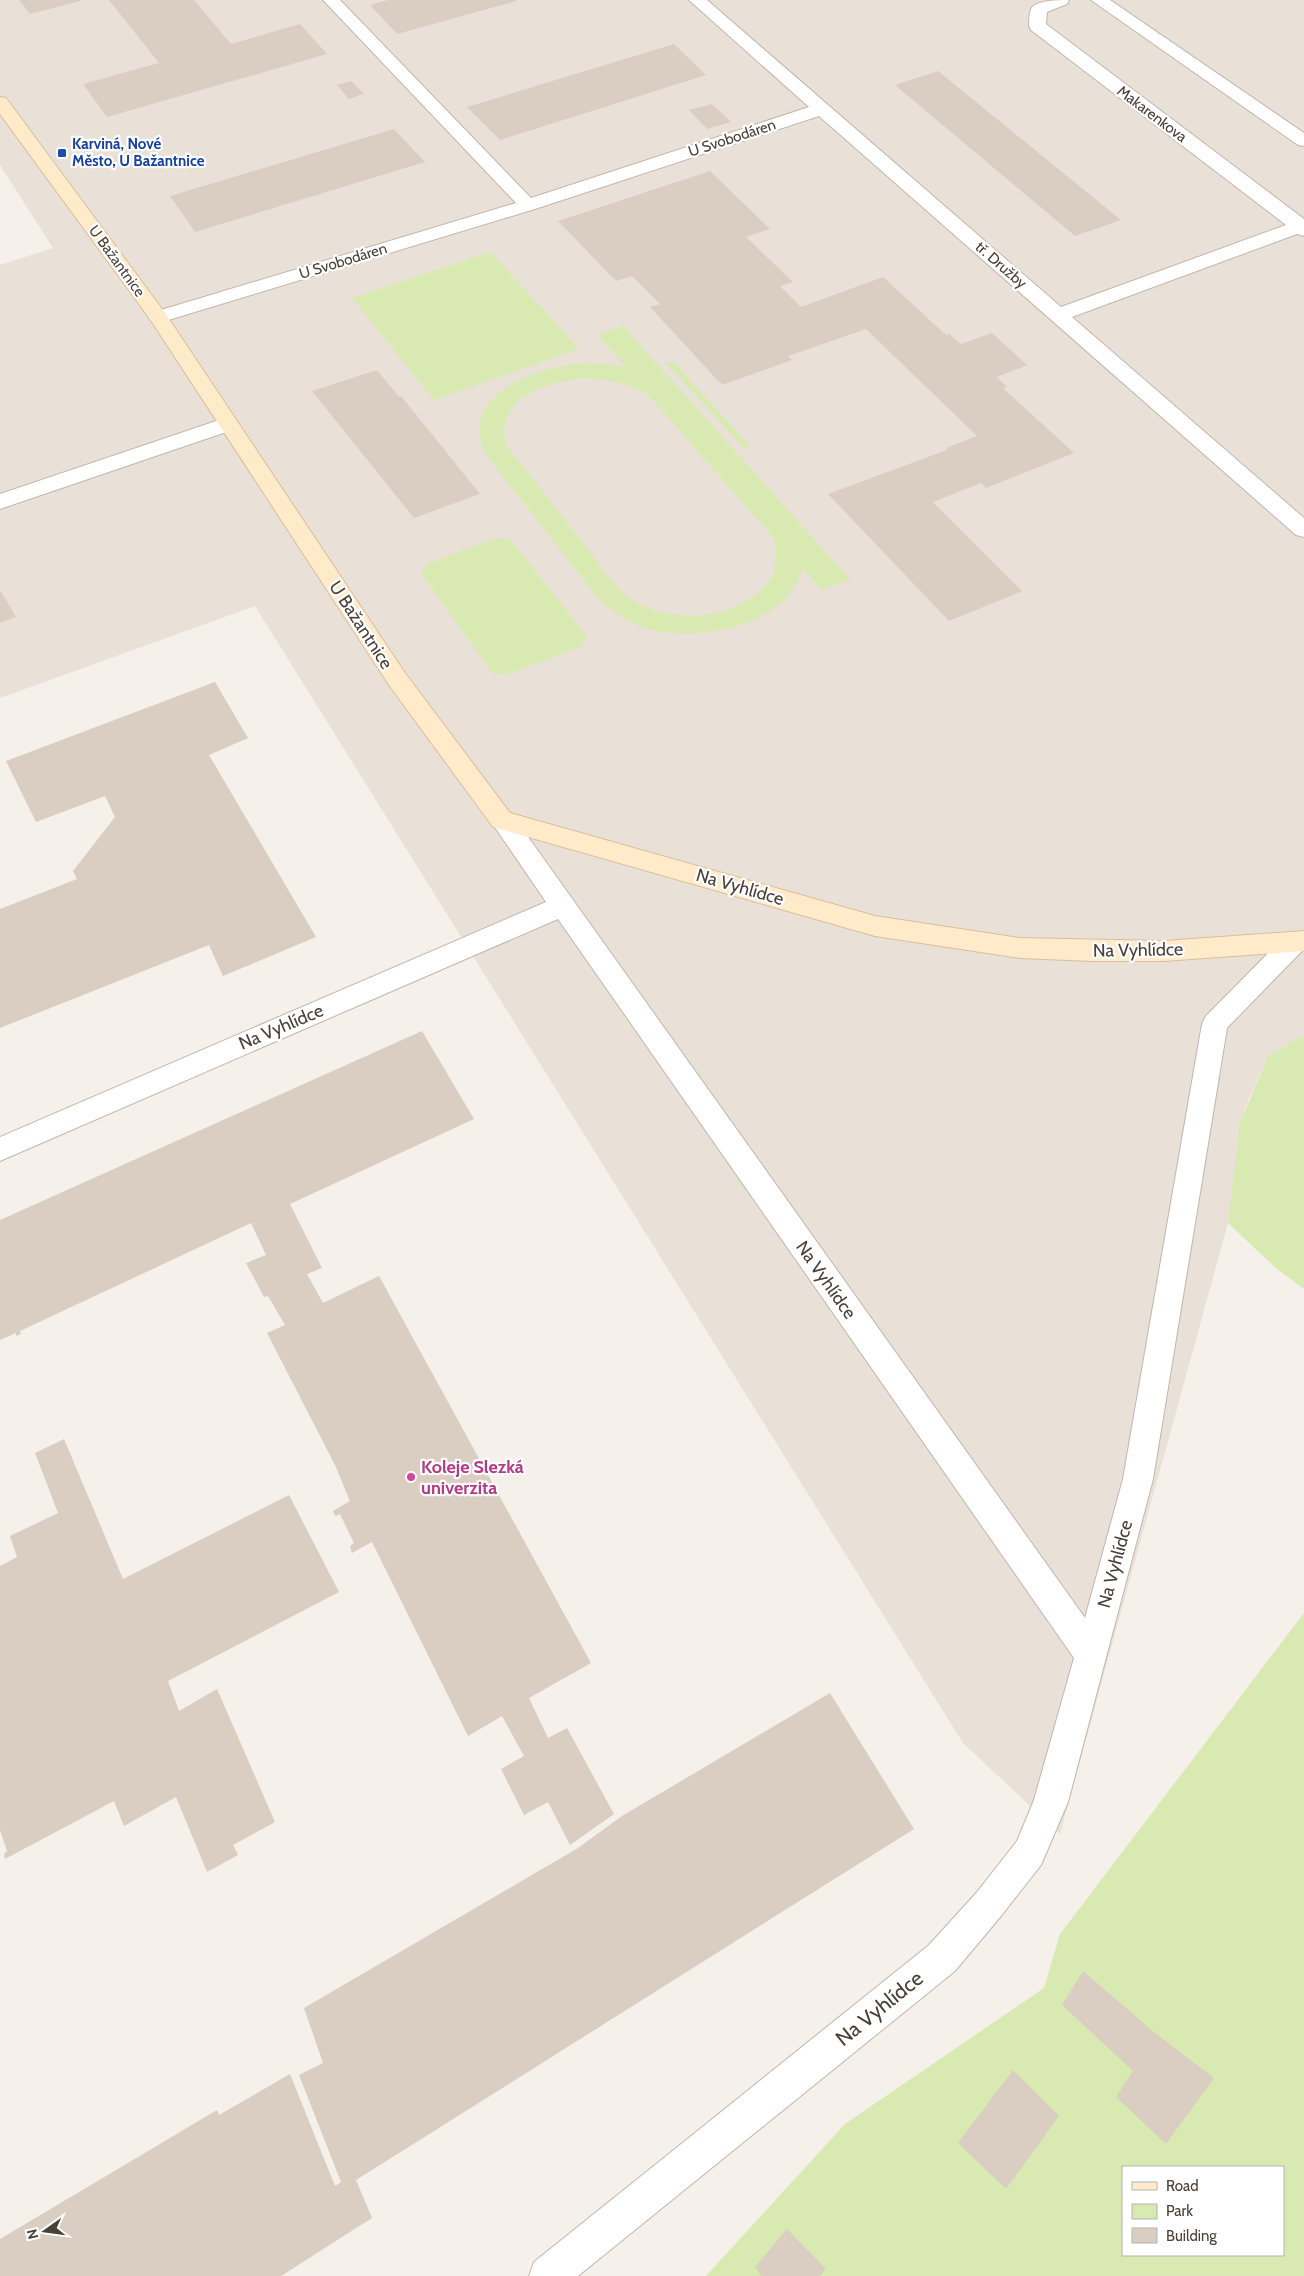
<svg xmlns="http://www.w3.org/2000/svg" width="1304" height="2276" viewBox="0 0 1304 2276" font-family="Cabin,sans-serif">
<style>
.residential{fill:#e9e1d8}
.green{fill:#d8e9b2;fill-rule:evenodd}
.building{fill:#dacdc2}
.lines{fill:none;stroke-linecap:round;stroke-linejoin:round}
.street-casing{stroke:#c1b6ac;stroke-width:2}
.secondary-casing{stroke:#d8bf9b;stroke-width:2}
.street{fill:#fff;fill-rule:evenodd}
.secondary{fill:#ffeaca;fill-rule:evenodd}
.transit-dot{fill:#1a4fb4;stroke:#fff;stroke-width:2}
.hotel-dot{fill:#d1479c;stroke:#fff;stroke-width:2}
.labels{text-anchor:middle;dominant-baseline:central;stroke-width:4.5;stroke-linejoin:round;paint-order:stroke}
.far-street-label{font-size:15px;fill:#494038;stroke:#fff}
.far-transit-label{font-size:15px;font-weight:bold;fill:#164399;stroke:#fff;text-anchor:start}
.street-label{font-size:18px;fill:#494038;stroke:#fff}
.hotel-label{font-size:18px;font-weight:bold;fill:#b23c85;stroke:#fff;text-anchor:start}
.near-street-label{font-size:21px;fill:#494038;stroke:#fff}
</style>
<rect width="100%" height="100%" fill="#f5f0ea"/>
<path class="residential" d="M 0,0 L 1304,0 L 1304,1035 L 1268,1056 L 1245,1108 L 1228,1223 L 1060,1834 L 963,1743 L 255,606 L 0,698 L 0,265 L 53,248 L 0,165 Z"/>
<path class="green" d="M 491,252 L 579,349 L 434,400 L 352,298 Z
M 623,326 L 850,579 L 822,590 L 802,568 C 788,629 690,645 639,626 C 625,621 612,610 600,601 L 487,456 C 457,401 525,371 568,365 C 588,362 607,364 626,367 L 598,335 ZM 584,378 C 608,379 627,383 648,395 L 773,537 C 780,565 776,581 751,598 C 719,621 666,621 632,600 C 614,588 601,566 588,549 C 561,514 533,479 506,445 C 494,396 547,383 584,378 Z
M 673,361 L 750,446 L 743,448 L 666,363 Z
M 496,538 L 511,540 L 587,636 L 581,647 L 505,675 L 492,673 L 421,573 L 427,564 Z
M 1304,1035 L 1304,1289 L 1277,1269 L 1228,1223 L 1240,1123 L 1268,1056 Z
M 1304,1613 L 1304,2276 L 706,2276 L 845,2124 L 1044,1988 L 1060,1934 ZM 1123,2167 L 1283,2167 L 1283,2255 L 1123,2255 Z"/>
<path class="building" d="M 19,0 L 80,0 L 80,1 L 30,14 Z
M 109,0 L 194,0 L 231,44 L 300,24 L 327,54 L 107,117 L 83,84 L 159,63 Z
M 388,0 L 516,0 L 516,1 L 397,34 L 370,5 Z
M 674,44 L 706,75 L 500,140 L 467,107 Z
M 938,71 L 981,106 L 1121,220 L 1075,236 L 895,85 Z
M 351,81 L 364,94 L 349,99 L 337,85 Z
M 712,104 L 731,122 L 707,129 L 689,110 Z
M 394,129 L 425,162 L 195,232 L 170,196 Z
M 710,171 L 770,229 L 746,237 L 793,282 L 780,286 L 801,307 L 883,277 L 946,335 L 949,334 L 961,344 L 992,333 L 1027,365 L 997,377 L 1007,387 L 1003,388 L 1074,453 L 986,488 L 981,483 L 933,502 L 1022,591 L 949,621 L 828,494 L 947,450 L 946,448 L 977,436 L 866,329 L 788,356 L 792,360 L 722,385 L 650,307 L 660,304 L 632,276 L 616,281 L 558,221 Z
M 377,370 L 399,397 L 401,396 L 480,494 L 414,518 L 312,391 Z
M 0,590 L 16,617 L 0,623 Z
M 215,682 L 248,738 L 209,755 L 316,937 L 223,976 L 209,945 L 0,1028 L 0,909 L 77,879 L 73,871 L 115,817 L 105,796 L 36,822 L 6,761 Z
M 422,1031 L 474,1119 L 290,1204 L 322,1268 L 307,1274 L 323,1303 L 379,1276 L 591,1663 L 529,1698 L 548,1738 L 567,1728 L 614,1814 L 570,1845 L 548,1802 L 524,1815 L 501,1769 L 524,1756 L 502,1716 L 468,1736 L 372,1542 L 352,1553 L 350,1546 L 354,1543 L 340,1514 L 335,1516 L 333,1511 L 350,1501 L 335,1465 L 267,1333 L 285,1325 L 268,1296 L 264,1297 L 246,1263 L 266,1255 L 251,1223 L 20,1331 L 21,1334 L 16,1336 L 16,1333 L 0,1340 L 0,1220 Z
M 64,1439 L 123,1579 L 289,1495 L 339,1592 L 168,1681 L 179,1711 L 217,1689 L 275,1822 L 233,1845 L 238,1855 L 207,1872 L 176,1797 L 124,1826 L 114,1801 L 5,1859 L 4,1854 L 7,1851 L 0,1830 L 0,1566 L 17,1557 L 10,1536 L 58,1513 L 35,1453 Z
M 830,1693 L 914,1829 L 356,2180 L 372,2218 L 281,2276 L 0,2276 L 0,2239 L 217,2110 L 219,2115 L 290,2074 L 335,2186 L 341,2182 L 299,2075 L 323,2063 L 304,2008 L 578,1848 L 622,1816 Z
M 1083,1971 L 1155,2033 L 1214,2078 L 1166,2144 L 1116,2097 L 1133,2071 L 1062,2005 Z
M 1013,2070 L 1059,2116 L 1006,2189 L 958,2143 Z
M 787,2229 L 826,2269 L 819,2276 L 762,2276 L 755,2267 Z"/>
<g class="lines">
<defs>
<path id="street" d="M 323,0 L 340,0 L 531,198 L 809,107 L 689,0 L 707,0 L 1061,307 L 1286,225 L 1031,30 L 1029,26 C 1029,21 1029,14 1031,9 C 1035,0 1059,0 1069,0 L 1067,4 L 1047,12 L 1046,24 L 1304,219 L 1304,236 L 1297,234 L 1072,317 L 1304,518 L 1304,537 L 1296,535 L 819,116 L 535,209 L 165,321 L 158,323 L 151,321 L 148,317 L 151,313 L 516,203 Z
M 1091,0 L 1110,0 L 1304,133 L 1304,146 L 1298,145 Z
M 228,417 L 235,419 L 238,424 L 235,429 L 0,509 L 0,494 Z
M 502,811 L 511,813 L 1085,1618 L 1123,1479 L 1202,1024 L 1206,1016 L 1285,936 L 1294,933 L 1304,938 L 1303,950 L 1227,1028 L 1153,1479 L 1068,1802 L 1041,1865 L 1001,1916 L 955,1971 L 578,2276 L 529,2276 L 534,2262 L 929,1945 L 977,1892 L 1017,1841 L 1034,1800 L 1074,1658 L 558,919 L 0,1161 L 0,1137 L 546,902 L 490,820 L 493,813 Z"/>
<path id="secondary" d="M 0,97 L 6,98 L 165,313 L 405,673 L 510,813 L 875,916 L 1020,938 L 1164,941 L 1304,931 L 1304,951 L 1164,961 L 1092,961 L 1020,958 L 875,936 L 493,827 L 389,685 L 150,319 L 0,114 Z"/>
</defs>
<use href="#street" class="street-casing"/>
<use href="#secondary" class="secondary-casing"/>
<use href="#street" class="street"/>
<use href="#secondary" class="secondary"/>
</g>
<rect class="transit-dot" x="57" y="148" width="10" height="10" rx="2.5"/>
<circle class="hotel-dot" cx="411" cy="1477" r="5"/>
<g class="labels">
<g class="far-street-label">
<text transform="translate(1152 114) rotate(37)">Makarenkova</text>
<text transform="translate(732 138) rotate(-18)">U Svobodáren</text>
<text transform="translate(117 261) rotate(54)">U Bažantnice</text>
<text transform="translate(343 261) rotate(-17)">U Svobodáren</text>
<text transform="translate(1001 265) rotate(41)">tř. Družby</text>
</g>
<g class="far-transit-label">
<text x="72" y="144">Karviná, Nové<tspan x="72" dy="17">Město, U Bažantnice</tspan></text>
</g>
<g class="street-label">
<text transform="translate(361 625) rotate(57)">U Bažantnice</text>
<text transform="translate(740 887) rotate(16)">Na Vyhlídce</text>
<text transform="translate(1138 950) rotate(-1)">Na Vyhlídce</text>
<text transform="translate(281 1027) rotate(-23)">Na Vyhlídce</text>
<text transform="translate(826 1280) rotate(55)">Na Vyhlídce</text>
<text transform="translate(1115 1564) rotate(-75)">Na Vyhlídce</text>
</g>
<g class="hotel-label">
<text x="421" y="1467">Koleje Slezká<tspan x="421" dy="21">univerzita</tspan></text>
</g>
<g class="near-street-label">
<text transform="translate(879 2008) rotate(-39)">Na Vyhlídce</text>
</g>
</g>
<rect x="1122" y="2166" width="162" height="90" fill="#ffffff" stroke="#b6b3af"/>
<rect x="1132" y="2182" width="25" height="8" fill="#ffeaca" stroke="#b6b3af"/>
<text x="1166" y="2191" font-size="15" fill="#494038">Road</text>
<rect x="1132" y="2204" width="25" height="15" fill="#d8e9b2" stroke="#b6b3af"/>
<text x="1166" y="2216" font-size="15" fill="#494038">Park</text>
<rect x="1132" y="2228" width="25" height="15" fill="#dacdc2" stroke="#b6b3af"/>
<text x="1166" y="2241" font-size="15" fill="#494038">Building</text>
<g transform="translate(45 2231) rotate(256)" stroke="#ffffff" stroke-width="4" paint-order="stroke">
<path d="M0-4L9 19L0 12L-9 19Z" fill="#494038"/>
<text y="-8" font-size="14" font-weight="bold" text-anchor="middle" fill="#494038">N</text>
</g>
</svg>
